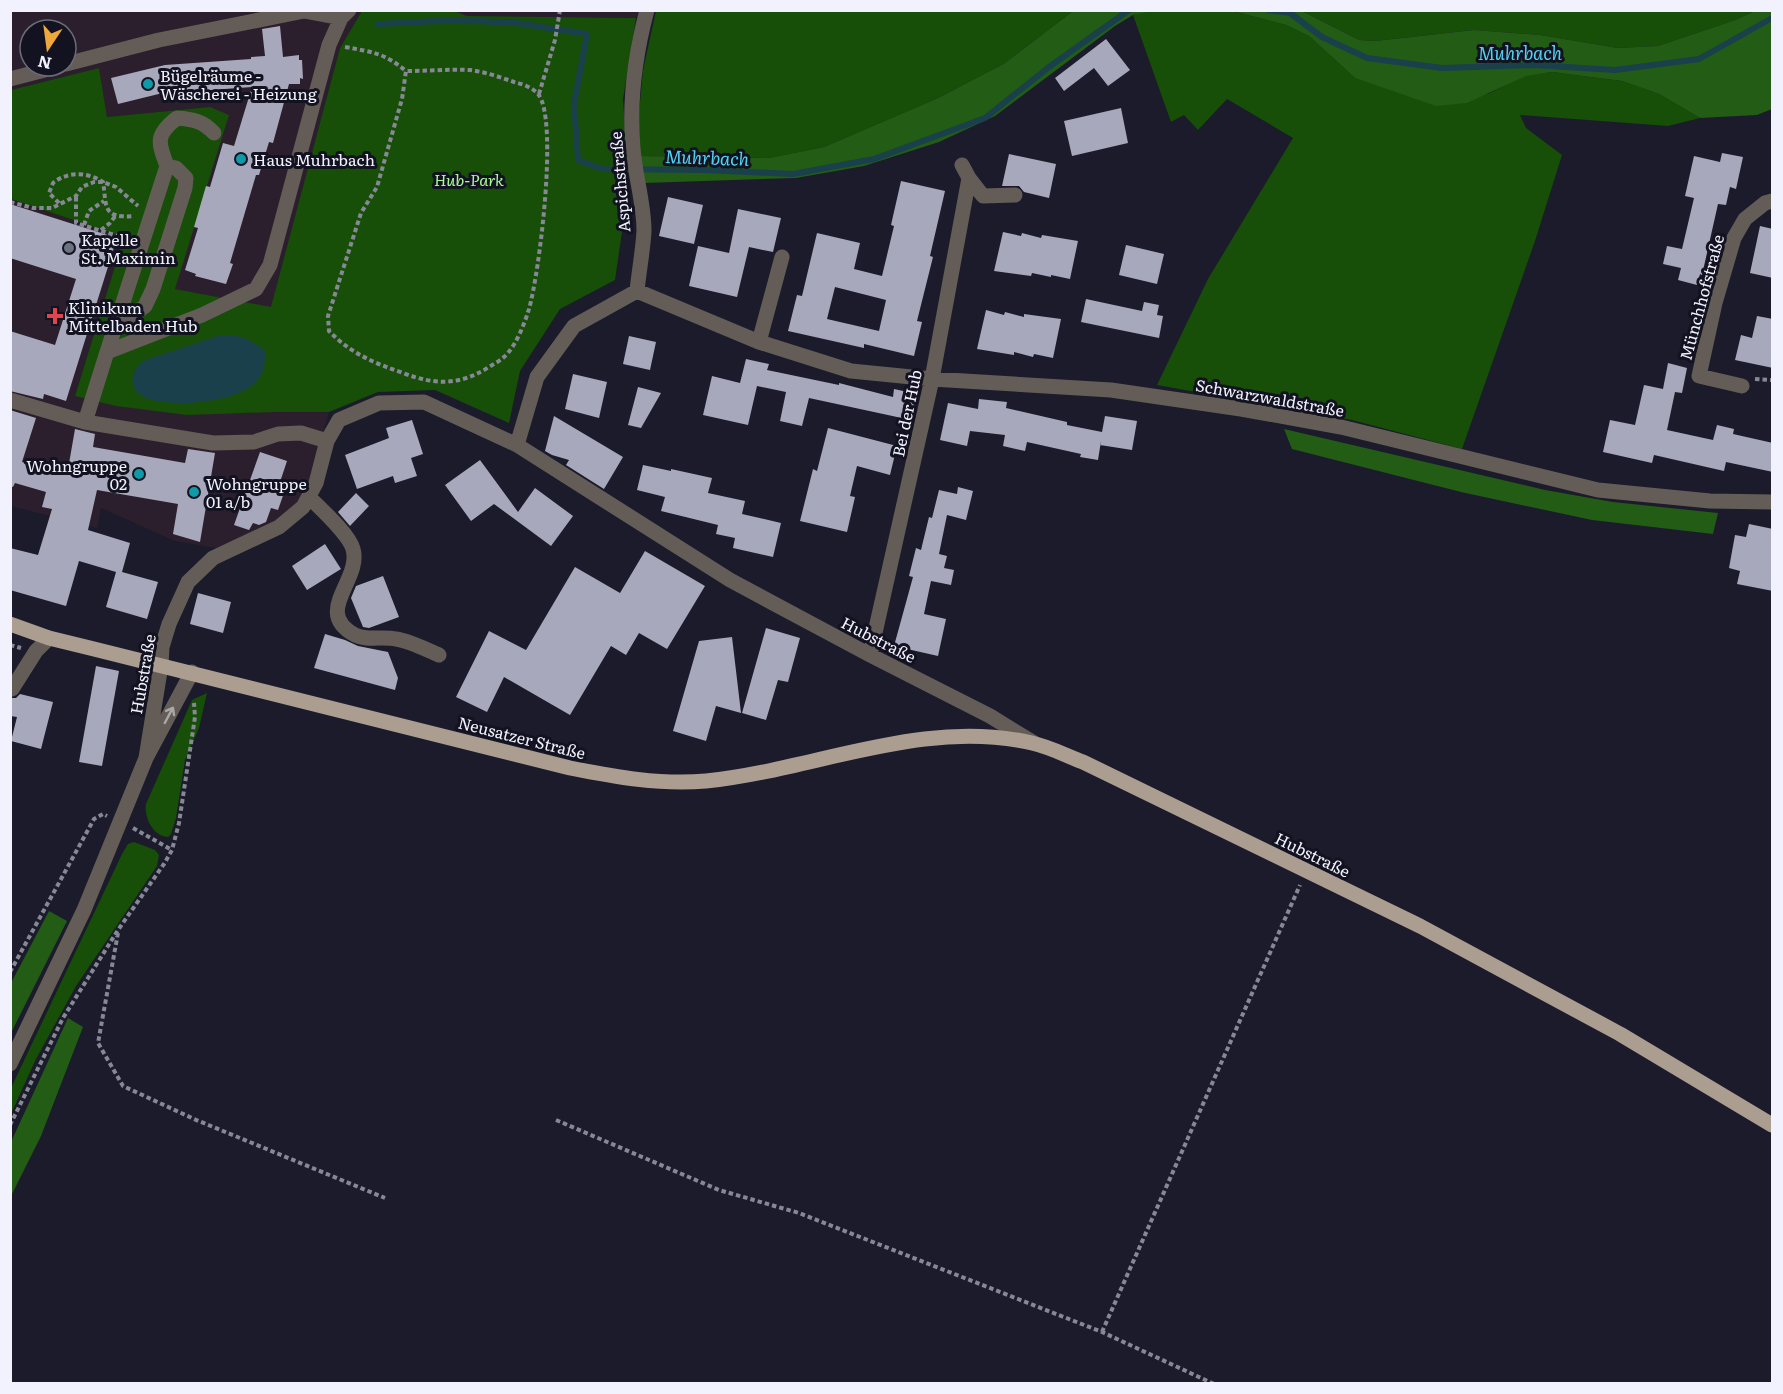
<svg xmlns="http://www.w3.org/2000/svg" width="1783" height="1394" viewBox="0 0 1783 1394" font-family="Literata,serif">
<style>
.medical{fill:#2c1f2d;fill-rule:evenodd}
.green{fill:#174e08}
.forest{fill:#235c15}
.water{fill:#19404b}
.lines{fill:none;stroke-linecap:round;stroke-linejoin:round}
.stream{stroke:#19404b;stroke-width:6}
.building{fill:#a8a8bc;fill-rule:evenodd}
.path{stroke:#878895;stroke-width:4;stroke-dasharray:4.5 3;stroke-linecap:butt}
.minor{stroke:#645d57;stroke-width:15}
.major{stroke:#ac9d91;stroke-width:15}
.oneway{stroke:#aaa8aa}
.culture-dot{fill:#0f9aa8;stroke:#121221;stroke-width:2}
.worship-dot{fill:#6b7280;stroke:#121221;stroke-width:2}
.health-dot{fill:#e0444e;stroke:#121221;stroke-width:2}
.labels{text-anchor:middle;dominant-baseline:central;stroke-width:6;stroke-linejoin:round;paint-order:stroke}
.poi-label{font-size:16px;fill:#f1f2fd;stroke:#121221;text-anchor:start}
.park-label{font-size:16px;font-style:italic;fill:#abfa9a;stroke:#121221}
.street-label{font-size:16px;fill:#f1f2fd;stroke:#121221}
.water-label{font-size:18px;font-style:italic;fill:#52d1f1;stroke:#121221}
</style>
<rect width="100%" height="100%" fill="#1b1b2b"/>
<path class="medical" d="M 11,11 L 362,11 L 340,48 L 272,308 L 175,289 L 210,107 L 107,117 L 99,68 L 11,90 ZM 30,30 L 66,30 L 66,66 L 30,66 Z
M 454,11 L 639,11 L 636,18 L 467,16 Z
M 10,199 L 124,237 L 75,396 L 274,412 L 329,412 L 305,493 L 287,520 L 216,548 L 175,541 L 101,508 L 97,528 L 11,506 Z"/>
<path class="green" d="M 1153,10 L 1232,11 L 1286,25 L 1309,36 L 1355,78 L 1488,94 L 1526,75 L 1552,72 L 1622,81 L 1659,94 L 1700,118 L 1668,126 L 1520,115 L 1526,128 L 1562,155 L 1535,241 L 1462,449 L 1352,420 L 1157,385 L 1208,279 L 1293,138 L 1227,99 L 1198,130 L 1184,115 L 1171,122 L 1133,15 Z
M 362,11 L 454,11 L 467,16 L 636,18 L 623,99 L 629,184 L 615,280 L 560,309 L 520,371 L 509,423 L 435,390 L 378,392 L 329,412 L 273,412 L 187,415 L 116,406 L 75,396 L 124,237 L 11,199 L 11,90 L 99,68 L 107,117 L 210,107 L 229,115 L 175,289 L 271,307 L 340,48 Z
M 656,11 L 1073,11 L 1005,63 L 938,98 L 824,147 L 769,158 L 639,156 L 638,124 L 643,70 Z
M 1302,11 L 1755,11 L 1735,20 L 1658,46 L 1618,48 L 1540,35 L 1474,30 L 1375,41 L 1359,40 Z
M 207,693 L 199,728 L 185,760 L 176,818 L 171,834 L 168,837 C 153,836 144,818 146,804 L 192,700 Z
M 134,842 L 155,850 L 159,855 L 157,866 L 76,986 L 35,1061 L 11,1114 L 11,1088 L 122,854 L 128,844 Z"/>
<path class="forest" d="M 1073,11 L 1153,11 L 1133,15 L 1115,26 L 995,116 L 939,142 L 864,166 L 796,178 L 644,183 L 639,156 L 769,158 L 824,147 L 938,98 L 1005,63 Z
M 1232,11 L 1302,11 L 1359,40 L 1375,41 L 1474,30 L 1540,35 L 1618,48 L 1658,46 L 1735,20 L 1755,11 L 1772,11 L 1772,109 L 1757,115 L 1700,118 L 1659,94 L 1622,81 L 1552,72 L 1526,76 L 1467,103 L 1436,106 L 1355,78 L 1309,36 L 1286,25 Z
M 1284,429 L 1545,490 L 1613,502 L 1718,513 L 1713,534 L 1592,520 L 1461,492 L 1292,449 Z
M 49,911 L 67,921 L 11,1033 L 11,983 Z
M 68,1018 L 83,1027 L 41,1136 L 11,1196 L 11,1142 Z"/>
<path class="water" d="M 221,335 C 242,335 248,338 265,351 C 265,361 265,370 259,378 C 244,403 168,409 144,397 C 126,387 131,369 145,360 Z"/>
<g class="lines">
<path class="stream" d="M 1268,10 L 1290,13 L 1322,37 L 1367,58 L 1442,68 L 1534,65 L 1615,70 L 1699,59 L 1772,18
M 378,24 L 457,20 L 517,23 L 587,34 L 574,104 L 578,160 L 602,169 L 705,170 L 793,174 L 874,159 L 985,118 L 1049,67 L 1129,10"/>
</g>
<path class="building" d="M 280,26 L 283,57 L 299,55 L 299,60 L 302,60 L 303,79 L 300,78 L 300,84 L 289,84 L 273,143 L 269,142 L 259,175 L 256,175 L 230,263 L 233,264 L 226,284 L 195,276 L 196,274 L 185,270 L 198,228 L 194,227 L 206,186 L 210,187 L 223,143 L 234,146 L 252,87 L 183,92 L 183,88 L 118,104 L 111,78 L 165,65 L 251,59 L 251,57 L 265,56 L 262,29 Z
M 1106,39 L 1130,70 L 1108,86 L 1094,68 L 1064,91 L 1055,78 Z
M 1121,108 L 1128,143 L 1072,156 L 1064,121 Z
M 1722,153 L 1743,157 L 1736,189 L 1730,187 L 1726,205 L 1718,204 L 1702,275 L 1700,274 L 1697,285 L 1678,280 L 1681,268 L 1663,264 L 1667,246 L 1682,249 L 1694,198 L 1685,196 L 1694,156 L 1720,162 Z
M 1009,154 L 1056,164 L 1049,198 L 1024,192 L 1019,186 L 1002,186 Z
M 901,181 L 945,191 L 930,256 L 933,257 L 917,321 L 922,322 L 914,356 L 864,344 L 864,348 L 788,331 L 797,295 L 802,296 L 817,233 L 860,243 L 854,269 L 882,276 L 894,226 L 891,225 ZM 835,287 L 886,300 L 879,331 L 827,319 Z
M 668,197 L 703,205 L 694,244 L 659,236 Z
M 10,204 L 117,238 L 66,401 L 44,394 L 43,399 L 10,391 L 10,331 L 55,345 L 76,279 L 10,258 Z
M 738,209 L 781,218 L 773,252 L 749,247 L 737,297 L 689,286 L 698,246 L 729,253 Z
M 1760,226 L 1773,229 L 1773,278 L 1750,273 Z
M 1003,232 L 1021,236 L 1022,233 L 1041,238 L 1042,235 L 1078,241 L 1070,279 L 1051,275 L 1051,277 L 1032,273 L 1031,276 L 994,271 Z
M 1126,245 L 1164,254 L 1157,284 L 1119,275 Z
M 1086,299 L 1142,311 L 1144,302 L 1159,305 L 1157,315 L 1163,316 L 1159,338 L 1081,322 Z
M 986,310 L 1004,315 L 1005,312 L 1024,317 L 1024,314 L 1061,319 L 1053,358 L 1034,354 L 1033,357 L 1014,352 L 1014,355 L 977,349 Z
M 1757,316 L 1773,319 L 1773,368 L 1735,360 L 1741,335 L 1752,338 Z
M 629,336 L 656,342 L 650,370 L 623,364 Z
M 746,359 L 769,364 L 767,370 L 839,385 L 839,383 L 893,397 L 894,389 L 917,394 L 911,420 L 809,398 L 802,426 L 780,421 L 786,392 L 757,386 L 748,425 L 703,415 L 712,376 L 740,383 Z
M 1668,363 L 1687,368 L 1682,393 L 1675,392 L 1667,430 L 1713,440 L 1717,425 L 1734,429 L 1733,434 L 1773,443 L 1773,472 L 1726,462 L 1724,471 L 1654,455 L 1652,463 L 1603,452 L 1610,420 L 1635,425 L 1644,385 L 1663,389 Z
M 573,374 L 607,382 L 599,418 L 565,409 Z
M 638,387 L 661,393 L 641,428 L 628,425 Z
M 979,399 L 1007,402 L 1006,408 L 1067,422 L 1067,425 L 1102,432 L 1105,416 L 1137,421 L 1132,450 L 1100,445 L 1101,441 L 1098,460 L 1080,457 L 1081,454 L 1027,442 L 1025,451 L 1003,446 L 1005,435 L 970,431 L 967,446 L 940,440 L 948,403 L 978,409 Z
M 10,410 L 36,418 L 22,462 L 67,475 L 75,429 L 95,434 L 93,447 L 185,463 L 188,449 L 215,453 L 200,542 L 173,534 L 178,504 L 97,490 L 88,530 L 130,543 L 122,572 L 158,582 L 147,619 L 106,607 L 116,572 L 79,561 L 66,606 L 10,590 L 10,548 L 38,555 L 52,509 L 42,507 L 46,492 L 15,483 L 13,487 L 10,486 Z
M 554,416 L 623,457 L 604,489 L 566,465 L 569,460 L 552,455 L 545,451 Z
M 412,420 L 423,454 L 411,458 L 417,476 L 395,483 L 393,476 L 357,489 L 345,455 L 389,438 L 386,428 Z
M 828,428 L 897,446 L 890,475 L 857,466 L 850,496 L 855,497 L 847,532 L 800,521 L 813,469 L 817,471 Z
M 260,452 L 287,461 L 280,482 L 287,484 L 278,510 L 271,508 L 266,522 L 259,525 L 253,523 L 249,530 L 234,525 Z
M 480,460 L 518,512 L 535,488 L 573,516 L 551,546 L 494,504 L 471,521 L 445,485 Z
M 643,465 L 671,471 L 671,469 L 712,478 L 708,493 L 745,501 L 742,514 L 781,523 L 773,557 L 733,548 L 735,538 L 716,534 L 718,525 L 661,511 L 665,497 L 637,490 Z
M 958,487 L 973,491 L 966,520 L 947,515 L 939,554 L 947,556 L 944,568 L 954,570 L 951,585 L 931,581 L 924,614 L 946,619 L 938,656 L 894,646 L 913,577 L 909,576 L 916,548 L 921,550 L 929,517 L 932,518 L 939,490 L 957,494 Z
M 356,493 L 369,506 L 350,526 L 338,512 Z
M 1749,524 L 1773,529 L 1773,591 L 1737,584 L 1740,571 L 1729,568 L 1735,535 L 1746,537 Z
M 325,544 L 341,569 L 307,590 L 292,566 Z
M 645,551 L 705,586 L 667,649 L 639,633 L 626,655 L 611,646 L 570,715 L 504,677 L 487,712 L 456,697 L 489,631 L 526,650 L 575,567 L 620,593 Z
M 383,576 L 399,617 L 369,628 L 363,627 L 351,598 L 356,586 Z
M 198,593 L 231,602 L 223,633 L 190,624 Z
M 766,628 L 800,638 L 788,682 L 778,680 L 766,720 L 742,713 Z
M 325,634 L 345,640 L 358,646 L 388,652 L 398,678 L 395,690 L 314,668 Z
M 732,637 L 741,713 L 716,706 L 706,741 L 673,731 L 699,641 Z
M 96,666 L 119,671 L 102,766 L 79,762 Z
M 20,694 L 53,702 L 41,749 L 11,741 L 17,717 L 10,716 L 10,698 L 16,698 Z"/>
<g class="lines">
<path class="path" d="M 345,47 C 373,52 384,53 406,71 L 402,99 L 377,187 L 361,213 L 328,316 L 329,331 C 350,353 374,363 403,373 C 435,385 459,386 489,367 C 494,364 500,361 504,357 C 516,346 524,325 529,309 C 539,275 559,119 538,94 C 532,87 522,84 514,82 C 500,77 485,72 470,70 C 449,69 427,71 406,71
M 539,94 L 555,40 L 560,10
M 76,197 L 76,223 L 127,239
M 10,202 L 33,208 L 52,208 L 76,196 L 82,187 L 94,182 L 103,182 L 116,187 L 138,206
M 59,203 L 49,193 L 53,183 C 68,171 88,172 103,182 C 107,205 101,219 134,216
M 84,225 L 89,211 L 104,201
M 101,230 L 110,223 L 116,215
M 1755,379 L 1772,380
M 10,645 L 21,648
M 133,828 L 172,850
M 118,933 L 98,1043 L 123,1086 L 194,1119 L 385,1198
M 10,972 L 94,819 L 103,814 L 107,816
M 556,1120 L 719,1190 L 799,1213 L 1102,1332 L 1214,1384
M 10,1125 L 63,1018 L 118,930 L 164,864 L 172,850 L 179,823 L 195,717 L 194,703
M 1102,1332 L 1300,885"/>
<path class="minor" d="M 66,64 L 159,40 L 304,11 L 341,18
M 10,79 L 60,66
M 969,178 L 983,196 L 1015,195
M 637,291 L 759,342 L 851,371 L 932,379 L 1111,390 L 1241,409 L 1341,427 L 1598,490 L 1710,501 L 1772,502
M 637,291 C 639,271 643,250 644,231 C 644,203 635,176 633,148 C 629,102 635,55 647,10
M 116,328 L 145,306 L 153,289 L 185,188 L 186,178 L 176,168 L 167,166
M 759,342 L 782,257
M 107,352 L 167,166 C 158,142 155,135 177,118 C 192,119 203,121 214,133
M 1742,386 L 1699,376 L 1715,303 L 1734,238 L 1745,219 L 1765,203 L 1772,201
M 10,400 L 85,422 L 213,443 L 254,442 L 278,434 L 301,433 L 327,441
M 85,422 L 107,352 L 202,315 L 256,289 L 270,265 L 329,45 L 341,18 L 349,10
M 517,445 L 537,377 L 574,326 L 637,291
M 309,497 C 320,508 349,534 353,549 C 362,580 312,612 355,635 C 367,641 383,636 396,639 C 410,641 425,649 439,655
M 870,655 L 932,379 L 969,178 L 962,165
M 12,689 L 36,651 L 49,638
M 146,758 L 161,665 L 162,647 L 169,624 L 188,582 L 213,558 L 279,527 L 303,507 L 316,483 L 327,441 L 339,420 L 379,403 L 424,402 L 517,445 L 730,580 L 870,655 L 990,716 L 1034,743
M 10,1064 L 84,910 L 146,758 L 192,672"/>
<path class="major" d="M 10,624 L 49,638 L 94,649 L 570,768 C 615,777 660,785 706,781 C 815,770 921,718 1032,743 C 1050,747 1067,756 1083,762 L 1420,926 L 1620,1034 L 1772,1125"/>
</g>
<defs><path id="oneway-shaft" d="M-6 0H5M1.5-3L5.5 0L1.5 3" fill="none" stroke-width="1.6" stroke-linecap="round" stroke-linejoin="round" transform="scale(1.5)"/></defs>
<use class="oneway" href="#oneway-shaft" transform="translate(169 715) rotate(-62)"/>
<g class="culture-dot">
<circle cx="148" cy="84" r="6"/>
<circle cx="241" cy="159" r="6"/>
<circle cx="139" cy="474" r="6"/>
<circle cx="194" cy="492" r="6"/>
</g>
<circle class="worship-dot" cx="69" cy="248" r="6"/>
<path class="health-dot" d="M52 307h6v6h6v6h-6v6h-6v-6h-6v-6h6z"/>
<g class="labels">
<g class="poi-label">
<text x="160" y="75">Bügelräume -<tspan x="160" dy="18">Wäscherei - Heizung</tspan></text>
<text x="253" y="159">Haus Muhrbach</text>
<text x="81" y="239">Kapelle<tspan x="81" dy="18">St. Maximin</tspan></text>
<text x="68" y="307">Klinikum<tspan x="68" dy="18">Mittelbaden Hub</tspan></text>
<text x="127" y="465" text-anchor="end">Wohngruppe<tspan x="127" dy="18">02</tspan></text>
<text x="206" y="483">Wohngruppe<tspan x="206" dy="18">01 a/b</tspan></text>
</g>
<g class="park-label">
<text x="469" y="179">Hub-Park</text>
</g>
<g class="street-label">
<text transform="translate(619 182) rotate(-95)">Aspichstraße</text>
<text transform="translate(1701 297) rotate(-75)">Münchhofstraße</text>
<text transform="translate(1270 397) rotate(10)">Schwarzwaldstraße</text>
<text transform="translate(906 413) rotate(-78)">Bei der Hub</text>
<text transform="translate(879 639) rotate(27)">Hubstraße</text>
<text transform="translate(142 674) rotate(-80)">Hubstraße</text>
<text transform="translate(522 737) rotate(14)">Neusatzer Straße</text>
<text transform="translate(1313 854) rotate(26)">Hubstraße</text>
</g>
<g class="water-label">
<text x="1520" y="52">Muhrbach</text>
<text transform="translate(707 157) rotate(2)">Muhrbach</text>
</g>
</g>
<rect width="1783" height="1394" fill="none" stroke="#f1f2fd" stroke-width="24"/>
<g transform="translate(48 48) rotate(193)"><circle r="28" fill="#121221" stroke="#6b6c79" stroke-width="1.5"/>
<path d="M0-4.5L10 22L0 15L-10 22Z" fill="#eea83c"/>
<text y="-9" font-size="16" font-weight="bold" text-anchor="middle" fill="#f1f2fd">N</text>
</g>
</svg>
